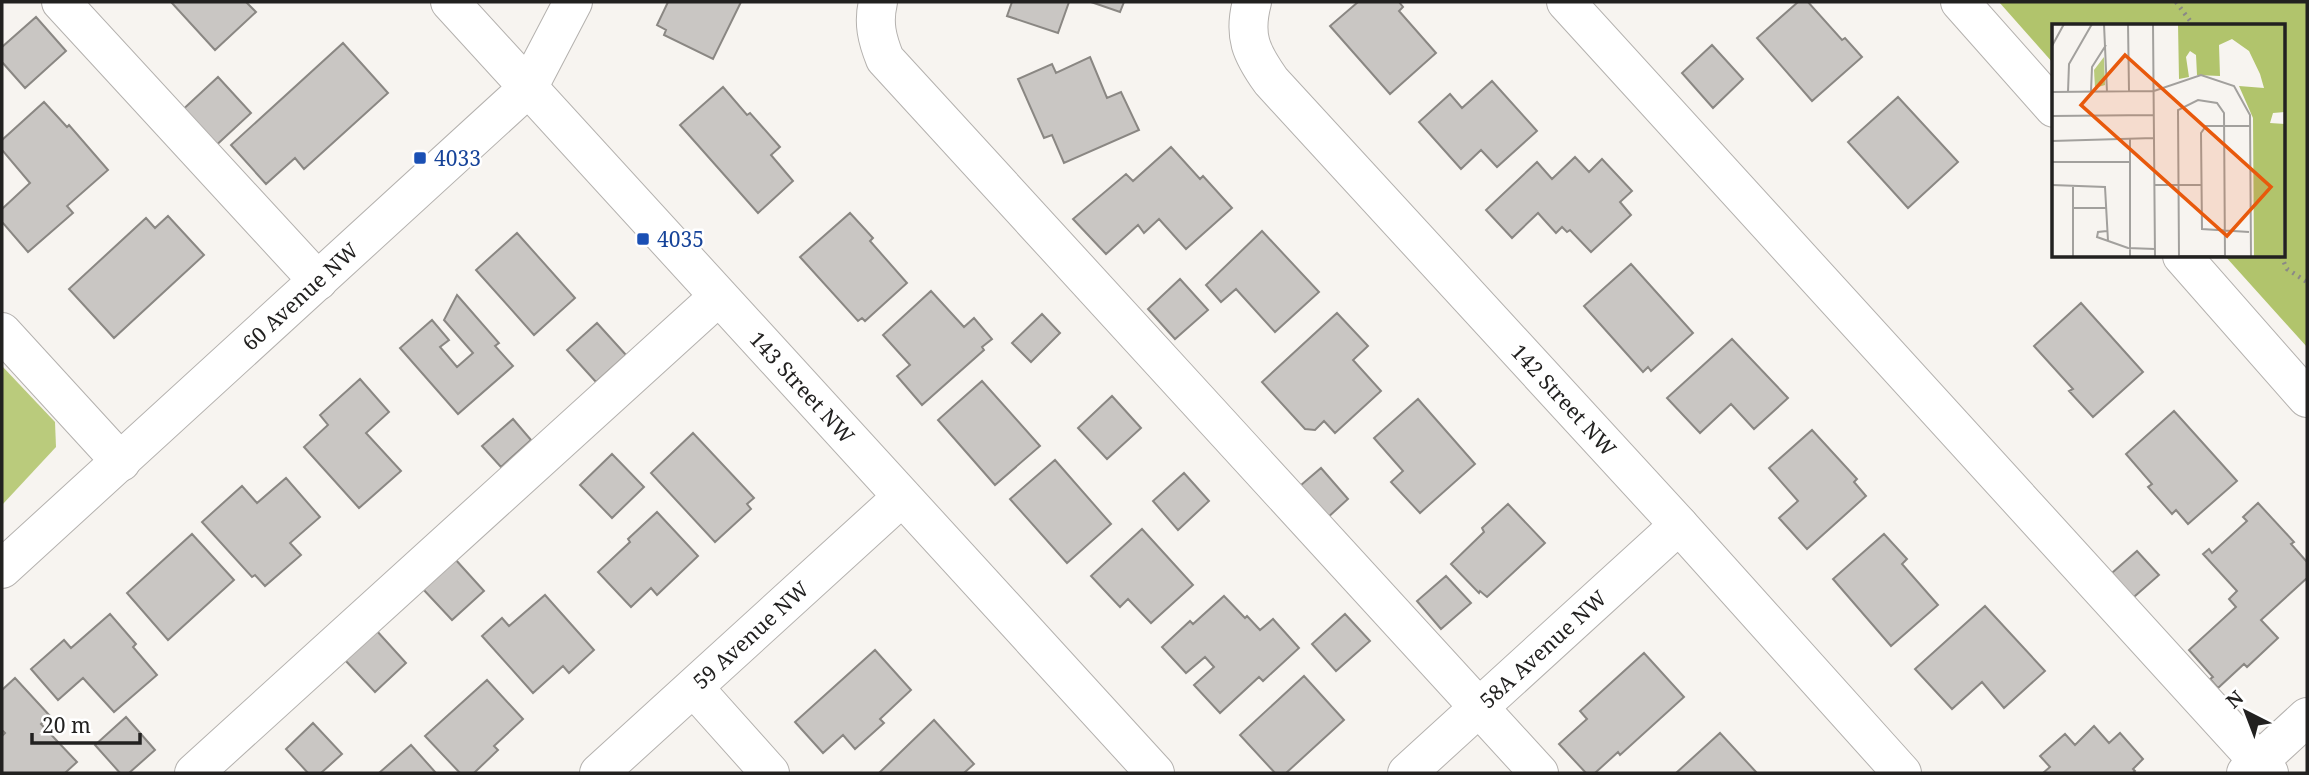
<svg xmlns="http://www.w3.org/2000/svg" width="2309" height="775" viewBox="0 0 2309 775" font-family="'Noto Serif',serif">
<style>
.green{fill:#bacb7c}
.forest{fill:#b1c46c}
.building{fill:#c9c6c3;stroke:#8a8783;stroke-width:2}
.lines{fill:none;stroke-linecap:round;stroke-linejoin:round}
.minor-casing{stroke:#b4b1ae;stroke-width:40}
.path{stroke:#8b8986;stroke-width:4.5;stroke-dasharray:2 5;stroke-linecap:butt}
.minor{stroke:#fff;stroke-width:38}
.transit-dot{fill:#1a4fb4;stroke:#fff;stroke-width:2.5}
.labels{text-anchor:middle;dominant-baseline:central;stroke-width:5;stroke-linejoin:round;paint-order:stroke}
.transit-label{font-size:21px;fill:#164399;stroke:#fff;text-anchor:start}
.street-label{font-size:21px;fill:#222120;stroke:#fff}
.inset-road{fill:none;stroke:#a2a09d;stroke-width:2}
.view{fill:#e8590c;fill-opacity:0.15;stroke:#e8590c;stroke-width:3.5}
.inset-edge{fill:none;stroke:#222120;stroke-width:3.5}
</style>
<rect width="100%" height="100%" fill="#f7f4f0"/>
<path class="green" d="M 2,366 L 55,422 L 56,447 L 2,505 Z"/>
<path class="forest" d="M 1999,2 L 2307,2 L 2307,347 L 2225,256 L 2283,256 L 2283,26 L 2054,26 L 2053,63 Z"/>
<path class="building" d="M 171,2 L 246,2 L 256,12 L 215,50 Z
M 668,2 L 741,2 L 713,59 L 664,35 L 666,30 L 657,25 Z
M 1012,2 L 1069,2 L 1058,33 L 1007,16 Z
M 1091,2 L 1124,2 L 1120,12 Z
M 1358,2 L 1399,2 L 1403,7 L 1399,11 L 1436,53 L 1390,94 L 1330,26 Z
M 1798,2 L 1808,2 L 1842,40 L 1845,38 L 1862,57 L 1812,101 L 1757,38 Z
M 36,17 L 66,51 L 25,88 L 2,62 L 2,47 Z
M 343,43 L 388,93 L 304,169 L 295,158 L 266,184 L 231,145 Z
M 1712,45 L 1743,79 L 1713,108 L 1682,73 Z
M 1090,57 L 1107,98 L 1121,92 L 1139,130 L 1064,163 L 1052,135 L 1044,138 L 1018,79 L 1052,64 L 1056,73 Z
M 218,77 L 251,113 L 211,150 L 178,114 Z
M 1492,81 L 1537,131 L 1497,167 L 1481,150 L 1461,169 L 1419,122 L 1450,94 L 1462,108 Z
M 723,87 L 747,115 L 750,113 L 780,147 L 771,155 L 793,181 L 758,213 L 680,125 Z
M 1898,97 L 1958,162 L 1908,208 L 1848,142 Z
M 44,102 L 67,127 L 69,125 L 108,170 L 67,206 L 73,213 L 28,252 L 2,222 L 2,209 L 30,183 L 2,150 L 2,140 Z
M 1171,147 L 1200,179 L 1203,176 L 1232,208 L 1186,249 L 1159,219 L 1144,233 L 1138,225 L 1106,254 L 1073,219 L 1126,174 L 1133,181 Z
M 1575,157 L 1589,172 L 1602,159 L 1632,191 L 1620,202 L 1631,215 L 1591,252 L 1570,230 L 1567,232 L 1562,227 L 1556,233 L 1538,213 L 1512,238 L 1486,210 L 1537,162 L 1552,179 Z
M 850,213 L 873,238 L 870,241 L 907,283 L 865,321 L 862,318 L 858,321 L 800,257 Z
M 168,216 L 204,255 L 114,338 L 69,289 L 146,218 L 155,228 Z
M 1262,231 L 1319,292 L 1275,332 L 1236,289 L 1221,302 L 1206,285 Z
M 517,233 L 575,298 L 534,335 L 476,270 Z
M 1631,264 L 1693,333 L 1651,371 L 1648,367 L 1643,372 L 1584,306 Z
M 1180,279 L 1208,310 L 1175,339 L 1148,309 Z
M 931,291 L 964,327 L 974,318 L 992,339 L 982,347 L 984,350 L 922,405 L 897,376 L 910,365 L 883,335 Z
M 457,295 L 499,343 L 495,346 L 513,366 L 458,414 L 400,348 L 432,320 L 449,340 L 440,347 L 457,367 L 473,353 L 444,320 Z
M 2081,303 L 2143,372 L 2093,417 L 2069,391 L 2073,389 L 2034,346 Z
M 1337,313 L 1368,346 L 1353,360 L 1381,391 L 1335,433 L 1324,421 L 1315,430 L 1305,429 L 1262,382 Z
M 1042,314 L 1060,333 L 1031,362 L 1012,343 Z
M 597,323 L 626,355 L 596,382 L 567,350 Z
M 1732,339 L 1788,398 L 1754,429 L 1731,404 L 1700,433 L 1667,398 Z
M 360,379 L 389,412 L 366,433 L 401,471 L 359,508 L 304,447 L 328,425 L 320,415 Z
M 982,381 L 1040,446 L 995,485 L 938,420 Z
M 1112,396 L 1141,428 L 1107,459 L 1078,428 Z
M 1418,399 L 1475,464 L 1420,513 L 1391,482 L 1403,471 L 1374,438 Z
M 2174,411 L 2237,481 L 2188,524 L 2176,510 L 2172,514 L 2148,487 L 2152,484 L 2126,454 Z
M 513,419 L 531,440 L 501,467 L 482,446 Z
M 1812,430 L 1857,479 L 1854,482 L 1866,496 L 1807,549 L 1779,518 L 1798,501 L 1769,468 Z
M 693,433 L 754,498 L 747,504 L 751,509 L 715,542 L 651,473 Z
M 612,454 L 644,487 L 612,518 L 580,485 Z
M 1055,460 L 1111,524 L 1067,563 L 1010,499 Z
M 1321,468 L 1348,499 L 1315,529 L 1287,497 Z
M 1184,473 L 1209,501 L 1178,530 L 1153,501 Z
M 286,478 L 320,517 L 290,543 L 301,555 L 265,586 L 255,575 L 252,577 L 202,522 L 242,486 L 257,503 Z
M 2258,503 L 2294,542 L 2291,544 L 2307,562 L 2307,578 L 2261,620 L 2278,638 L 2247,667 L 2244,664 L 2218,688 L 2210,679 L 2213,677 L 2189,650 L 2236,607 L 2229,599 L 2237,591 L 2203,554 L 2209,549 L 2212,553 L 2247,521 L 2243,517 Z
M 1508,504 L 1545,543 L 1487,597 L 1480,591 L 1479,593 L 1451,564 L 1484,532 L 1482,528 Z
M 657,512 L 698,556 L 657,595 L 651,588 L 631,607 L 598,572 L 630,542 L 628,539 Z
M 1142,529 L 1193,585 L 1151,623 L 1128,599 L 1120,607 L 1091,576 Z
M 192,534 L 234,580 L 168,640 L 127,593 Z
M 1884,534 L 1907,559 L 1902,564 L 1938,605 L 1891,646 L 1833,579 Z
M 2137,551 L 2159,575 L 2127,603 L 2105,579 Z
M 455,559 L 484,591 L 452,620 L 422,588 Z
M 1446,576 L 1471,603 L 1441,629 L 1417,601 Z
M 545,595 L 594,650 L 569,673 L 563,666 L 533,693 L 482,636 L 502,618 L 509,626 Z
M 1224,596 L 1245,618 L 1247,616 L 1260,630 L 1273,619 L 1299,648 L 1263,681 L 1259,677 L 1220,713 L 1194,685 L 1214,667 L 1205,657 L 1186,673 L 1162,647 L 1190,621 L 1193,624 Z
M 1985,606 L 2045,671 L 2004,708 L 1982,682 L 1952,709 L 1915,669 Z
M 110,614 L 136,644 L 133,647 L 157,675 L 114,712 L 83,678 L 58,700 L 31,669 L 64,640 L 71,648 Z
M 1345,614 L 1370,641 L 1336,671 L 1312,644 Z
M 376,630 L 406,663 L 375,692 L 344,659 Z
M 875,650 L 911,690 L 880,719 L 884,723 L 855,749 L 843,735 L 823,753 L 795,722 Z
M 1644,653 L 1684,697 L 1620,755 L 1618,752 L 1595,773 L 1586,773 L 1559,744 L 1587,719 L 1580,711 Z
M 1304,676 L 1344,720 L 1286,773 L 1275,773 L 1240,735 Z
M 15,678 L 50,716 L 41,724 L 77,762 L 65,773 L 2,773 L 2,736 L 5,733 L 2,730 L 2,690 Z
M 487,680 L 523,719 L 494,746 L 498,750 L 474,773 L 460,773 L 425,736 Z
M 126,717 L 155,750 L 129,773 L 120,773 L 95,745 Z
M 934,720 L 974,764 L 964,773 L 879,773 Z
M 313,723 L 342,754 L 321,773 L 308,773 L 286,749 Z
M 2094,726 L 2109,743 L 2120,733 L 2143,759 L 2133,769 L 2135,771 L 2133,773 L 2043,773 L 2050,767 L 2040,756 L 2065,734 L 2075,745 Z
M 1720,733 L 1757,773 L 1676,773 Z
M 411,745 L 436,773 L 379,773 Z"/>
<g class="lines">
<defs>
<g id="minor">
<path d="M 61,2 L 318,281"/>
<path id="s1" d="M 450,2 L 1155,773"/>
<path d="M 878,2 C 873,23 877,39 885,59 L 1539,773"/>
<path id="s2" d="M 1252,2 C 1243,36 1251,53 1271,81 L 1679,525 L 1902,773"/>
<path d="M 1566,2 L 2269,773"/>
<path d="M 1960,2 L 2054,108"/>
<path d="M 2182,256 L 2307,398"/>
<path d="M 2,332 L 121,462"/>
<path id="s3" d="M 2,569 L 528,88 L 573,2"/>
<path d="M 694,688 L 770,773"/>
<path d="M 194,773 L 718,297"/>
<path id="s4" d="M 599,773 L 902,497"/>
<path id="s5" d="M 1407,773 L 1679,525"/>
<path d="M 2246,773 L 2307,717"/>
</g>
</defs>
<use href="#minor" class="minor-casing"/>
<path class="path" d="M 2176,2 L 2194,26
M 2281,256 L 2287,269 L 2307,282"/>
<use href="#minor" class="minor"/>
</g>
<g class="transit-dot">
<rect x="413" y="151" width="14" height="14" rx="3.5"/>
<rect x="636" y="232" width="14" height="14" rx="3.5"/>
</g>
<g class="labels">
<g class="transit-label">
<text x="434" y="158">4033</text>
<text x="657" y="239">4035</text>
</g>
<g class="street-label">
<text stroke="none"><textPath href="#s3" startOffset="404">60 Avenue NW</textPath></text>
<text stroke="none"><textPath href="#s1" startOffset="522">143 Street NW</textPath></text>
<text stroke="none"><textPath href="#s2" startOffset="518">142 Street NW</textPath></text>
<text stroke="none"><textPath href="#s4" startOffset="205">59 Avenue NW</textPath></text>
<text stroke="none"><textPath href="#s5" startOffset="184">58A Avenue NW</textPath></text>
</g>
</g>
<g transform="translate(2052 24)">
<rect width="233" height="233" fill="#f7f4f0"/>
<path d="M 52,33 L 53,61 L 43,64 L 42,46 Z" fill="#bacb7c"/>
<path d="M 126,0 L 233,0 L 233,88 L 221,89 L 218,99 L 233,100 L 231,233 L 202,233 L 201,94 L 187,62 L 212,64 L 208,50 L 197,27 L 180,15 L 167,21 L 168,52 L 145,51 L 144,31 L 138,27 L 134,33 L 137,53 L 127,55 Z" fill="#b1c46c"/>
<path class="inset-road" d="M 52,0 L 55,68M 76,0 L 77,67M 101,0 L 103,233M 0,22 L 12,0M 0,68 L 102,67 L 149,51 L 182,62 L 198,91 L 199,233M 16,68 L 17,40 L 40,0M 39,68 L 40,43 L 54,21M 0,92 L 102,91M 78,115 L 78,233M 0,117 L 102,114M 0,138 L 78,138M 0,161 L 53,163 L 56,217M 21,161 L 21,233M 102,161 L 149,161M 21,184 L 55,184M 55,207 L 46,208 L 45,213 L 76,224 L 103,225M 197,208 L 150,205 L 149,109 L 154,102 L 198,102M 128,232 L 173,232M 127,233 L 126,86 L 146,76 L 165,79 L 172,89 L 173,233"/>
<path class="view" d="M 73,31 L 219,163 L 175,212 L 29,81 Z"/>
<rect width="233" height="233" class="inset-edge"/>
</g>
<rect width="2309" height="775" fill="none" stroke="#222120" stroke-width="7"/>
<g transform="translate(2246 712) rotate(318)" stroke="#ffffff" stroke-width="5" paint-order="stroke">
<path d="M0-5L12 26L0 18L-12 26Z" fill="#222120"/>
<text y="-10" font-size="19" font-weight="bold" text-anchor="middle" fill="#222120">N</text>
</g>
<path d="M32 733v10h108v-10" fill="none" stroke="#222120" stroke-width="3.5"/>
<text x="42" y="733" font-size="21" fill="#222120" stroke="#ffffff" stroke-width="5" paint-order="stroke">20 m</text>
</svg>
